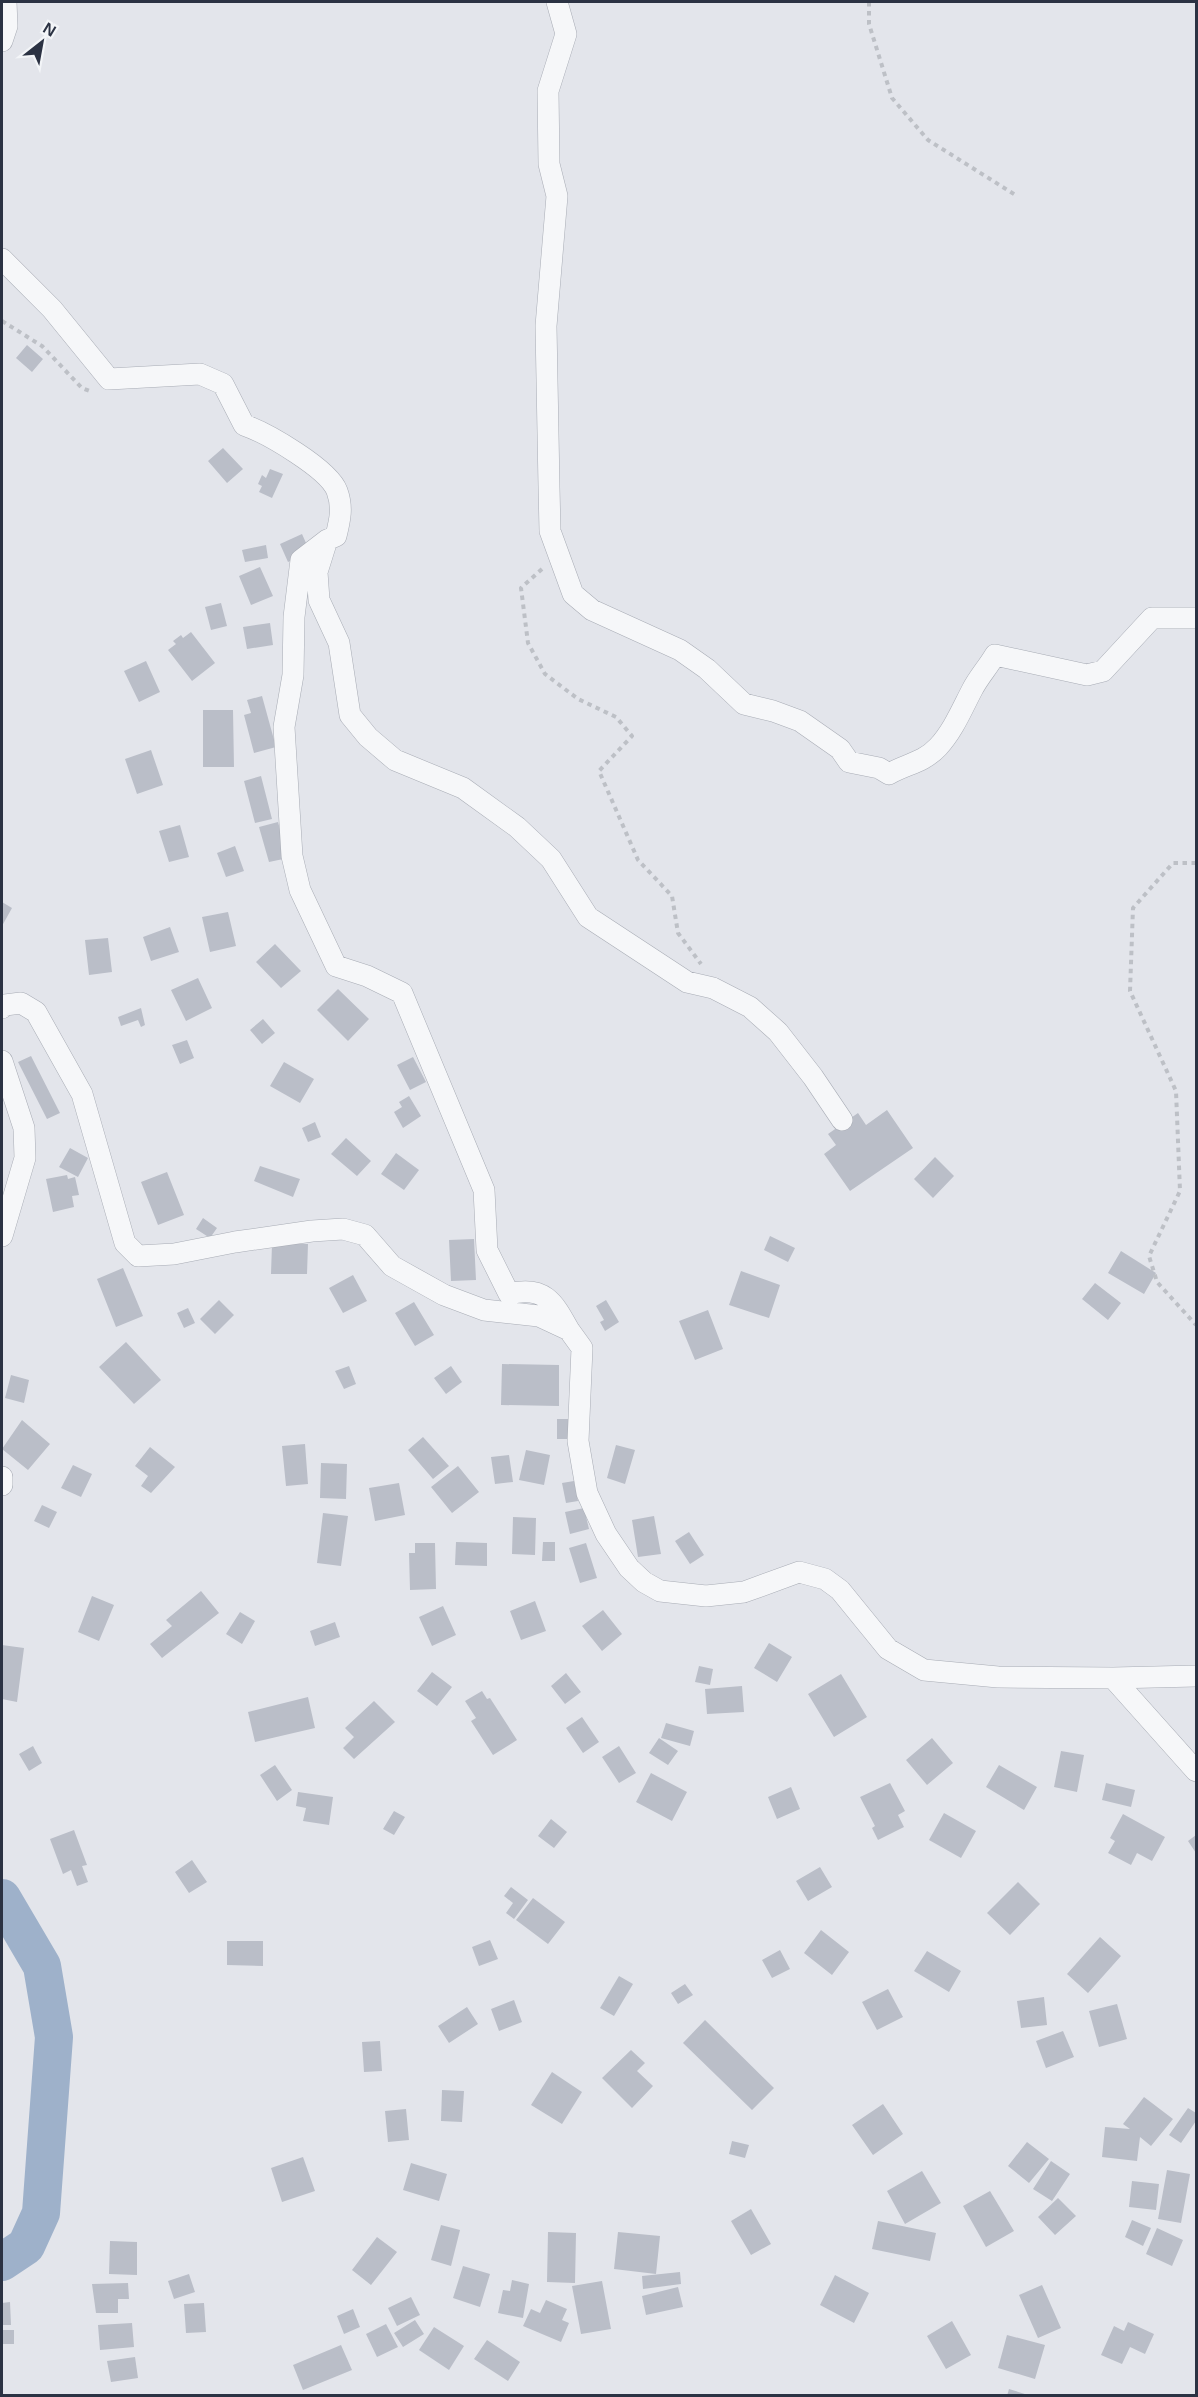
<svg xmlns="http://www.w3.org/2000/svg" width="1198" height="2397" viewBox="0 0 1198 2397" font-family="Helvetica,sans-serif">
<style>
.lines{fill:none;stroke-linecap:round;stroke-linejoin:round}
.river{stroke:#9eb1ca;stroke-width:38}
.building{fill:#babec8}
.minor-casing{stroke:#a8acb5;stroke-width:22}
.path{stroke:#bdc0c6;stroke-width:4;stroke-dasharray:4.5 4.5;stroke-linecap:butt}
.minor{stroke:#f6f7f9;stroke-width:21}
</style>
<rect width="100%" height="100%" fill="#e3e5eb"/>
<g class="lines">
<path class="river" d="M 2,1898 L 42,1966 L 54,2037 L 41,2213 L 26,2246 L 2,2262"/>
</g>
<path class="building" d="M 27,345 L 43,359 L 32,372 L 16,358 Z
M 223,448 L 243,469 L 227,483 L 208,461 Z
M 270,469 L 283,474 L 272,498 L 259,492 L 262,486 L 258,484 L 262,475 L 266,478 Z
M 302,534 L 310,552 L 288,562 L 280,544 Z
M 266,545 L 268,558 L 245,562 L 242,550 Z
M 260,567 L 273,596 L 251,605 L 239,576 Z
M 221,603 L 227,626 L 211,630 L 205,607 Z
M 270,623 L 273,645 L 247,649 L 243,627 Z
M 191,632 L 215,663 L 192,681 L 168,650 L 176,644 L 173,641 L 181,635 L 183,638 Z
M 146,661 L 160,692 L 139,702 L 124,671 Z
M 262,696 L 276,747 L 254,753 L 244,715 L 251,713 L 247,700 Z
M 203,710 L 233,710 L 234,767 L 203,767 Z
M 151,750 L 163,785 L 137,794 L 125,759 Z
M 261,776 L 272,819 L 255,823 L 244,781 Z
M 278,822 L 288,858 L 269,862 L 259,827 Z
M 180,825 L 189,857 L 169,862 L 159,831 Z
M 235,846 L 244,871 L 226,877 L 217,853 Z
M 2,902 L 12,908 L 2,926 Z
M 228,912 L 236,946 L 210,952 L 202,917 Z
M 170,927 L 179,952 L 151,961 L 143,937 Z
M 108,938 L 112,972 L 89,975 L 85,940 Z
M 275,944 L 301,971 L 281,988 L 256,962 Z
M 198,978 L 212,1008 L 186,1021 L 171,990 Z
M 338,989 L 369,1019 L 348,1041 L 317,1010 Z
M 141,1008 L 145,1025 L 141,1027 L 138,1020 L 121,1026 L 118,1017 Z
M 263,1019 L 275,1033 L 262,1044 L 250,1030 Z
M 187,1040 L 194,1058 L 180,1064 L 172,1045 Z
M 31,1056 L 60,1113 L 47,1119 L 18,1062 Z
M 413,1057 L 426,1082 L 410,1090 L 397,1065 Z
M 284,1062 L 314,1079 L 300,1103 L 270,1086 Z
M 409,1096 L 421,1116 L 403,1128 L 394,1112 L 402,1107 L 399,1102 Z
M 887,1110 L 913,1148 L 850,1191 L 824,1154 L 836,1145 L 828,1134 L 858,1113 L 866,1125 Z
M 315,1122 L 321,1137 L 308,1142 L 302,1128 Z
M 346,1138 L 371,1161 L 357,1176 L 331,1154 Z
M 70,1148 L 88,1158 L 78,1177 L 59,1167 Z
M 396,1153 L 419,1170 L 404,1190 L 381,1174 Z
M 935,1157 L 954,1176 L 933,1198 L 914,1179 Z
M 260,1166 L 300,1179 L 293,1197 L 254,1181 Z
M 167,1172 L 184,1215 L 158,1225 L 141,1182 Z
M 67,1175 L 68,1179 L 75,1177 L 79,1195 L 72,1196 L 74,1207 L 53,1212 L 46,1179 Z
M 203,1218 L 217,1228 L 210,1238 L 196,1229 Z
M 770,1236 L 795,1248 L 788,1262 L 764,1250 Z
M 474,1239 L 476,1280 L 451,1281 L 449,1240 Z
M 272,1244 L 308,1244 L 307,1274 L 271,1274 Z
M 1121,1251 L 1156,1273 L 1144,1294 L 1108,1273 Z
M 123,1268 L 143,1316 L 116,1327 L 97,1279 Z
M 741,1271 L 780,1285 L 769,1318 L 729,1305 Z
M 353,1275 L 367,1301 L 343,1313 L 329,1288 Z
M 1095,1283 L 1121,1303 L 1108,1320 L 1082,1299 Z
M 219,1300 L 234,1315 L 215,1334 L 200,1319 Z
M 606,1300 L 619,1322 L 605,1331 L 600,1322 L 604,1320 L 596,1306 Z
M 414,1302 L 434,1335 L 415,1346 L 395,1313 Z
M 188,1308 L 195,1323 L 184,1328 L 177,1313 Z
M 708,1310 L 723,1349 L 695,1360 L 679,1321 Z
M 126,1342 L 161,1380 L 134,1404 L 99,1367 Z
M 502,1364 L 559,1365 L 559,1406 L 501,1405 Z
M 349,1366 L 356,1384 L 344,1389 L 335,1371 Z
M 451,1366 L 462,1382 L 446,1394 L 434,1378 Z
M 11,1375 L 29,1380 L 24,1403 L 5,1398 Z
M 557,1419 L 570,1419 L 570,1439 L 557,1439 Z
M 22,1420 L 50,1444 L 28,1470 L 2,1449 Z
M 423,1437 L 449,1466 L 433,1479 L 408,1450 Z
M 305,1444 L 308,1484 L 286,1486 L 282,1446 Z
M 616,1445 L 635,1450 L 625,1484 L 607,1478 Z
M 150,1447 L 175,1467 L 151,1493 L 141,1486 L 148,1476 L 135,1466 Z
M 526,1450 L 550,1455 L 544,1485 L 519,1480 Z
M 509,1455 L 513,1482 L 495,1484 L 491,1457 Z
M 321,1463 L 347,1464 L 346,1499 L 320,1498 Z
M 73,1465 L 92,1474 L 81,1497 L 61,1488 Z
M 458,1466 L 479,1492 L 452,1513 L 431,1487 Z
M 574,1481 L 578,1501 L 566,1503 L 562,1483 Z
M 399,1483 L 405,1515 L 375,1521 L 369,1488 Z
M 42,1505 L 57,1512 L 49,1528 L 34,1521 Z
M 584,1508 L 589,1529 L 570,1534 L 565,1512 Z
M 323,1513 L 348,1516 L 341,1566 L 317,1563 Z
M 654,1516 L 661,1554 L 638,1557 L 632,1520 Z
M 513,1517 L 536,1518 L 535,1555 L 512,1554 Z
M 689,1532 L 704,1555 L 690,1564 L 675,1541 Z
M 456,1542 L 487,1543 L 487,1566 L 455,1565 Z
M 543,1542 L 555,1542 L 555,1561 L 542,1561 Z
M 415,1543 L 435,1543 L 436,1589 L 410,1590 L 409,1553 L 415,1553 Z
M 586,1543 L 597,1578 L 580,1583 L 569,1548 Z
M 201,1591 L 219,1613 L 162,1658 L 150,1644 L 172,1626 L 166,1620 Z
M 92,1596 L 114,1605 L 99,1641 L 78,1632 Z
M 535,1601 L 546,1631 L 521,1640 L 510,1611 Z
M 443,1606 L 456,1635 L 432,1646 L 419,1617 Z
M 603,1610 L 622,1634 L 602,1651 L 582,1626 Z
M 240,1612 L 255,1621 L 242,1644 L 226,1634 Z
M 335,1622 L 340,1637 L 315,1646 L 310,1631 Z
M 769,1643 L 792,1657 L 777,1682 L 754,1668 Z
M 2,1645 L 24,1648 L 17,1702 L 2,1699 Z
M 699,1666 L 713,1669 L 710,1685 L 695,1682 Z
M 432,1672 L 452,1687 L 437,1706 L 417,1691 Z
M 566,1673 L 581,1692 L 565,1704 L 551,1686 Z
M 841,1674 L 867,1717 L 834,1737 L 808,1694 Z
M 742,1686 L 744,1712 L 707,1714 L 705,1689 Z
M 482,1691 L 487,1699 L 490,1698 L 517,1740 L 493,1755 L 471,1721 L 476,1718 L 465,1701 Z
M 308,1697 L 315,1728 L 255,1742 L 248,1712 Z
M 374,1701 L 395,1722 L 354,1759 L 343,1748 L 354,1737 L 345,1728 Z
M 582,1717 L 599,1742 L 583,1753 L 566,1728 Z
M 666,1723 L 694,1731 L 690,1746 L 661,1738 Z
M 659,1738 L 678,1751 L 668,1765 L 649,1753 Z
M 932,1738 L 953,1763 L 927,1785 L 906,1760 Z
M 33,1746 L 42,1763 L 29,1771 L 19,1754 Z
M 619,1746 L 636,1773 L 619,1783 L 602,1757 Z
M 1061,1751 L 1084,1755 L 1077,1792 L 1054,1787 Z
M 275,1765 L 292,1790 L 277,1801 L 260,1775 Z
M 999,1765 L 1037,1787 L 1024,1810 L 986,1787 Z
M 651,1773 L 687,1792 L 672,1821 L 636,1802 Z
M 890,1783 L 905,1811 L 898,1815 L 904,1827 L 878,1840 L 872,1828 L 875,1826 L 860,1797 Z
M 1106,1783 L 1135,1790 L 1131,1807 L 1102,1800 Z
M 791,1787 L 800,1809 L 777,1819 L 768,1797 Z
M 298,1792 L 333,1797 L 329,1825 L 303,1821 L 306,1808 L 296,1806 Z
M 394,1811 L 405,1817 L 394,1835 L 383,1829 Z
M 944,1813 L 976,1831 L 961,1858 L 929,1840 Z
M 1123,1814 L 1165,1837 L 1152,1861 L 1137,1853 L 1131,1865 L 1108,1853 L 1115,1841 L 1110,1838 Z
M 551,1819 L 567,1832 L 554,1848 L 538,1836 Z
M 74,1830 L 87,1865 L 82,1866 L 88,1882 L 77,1886 L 71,1870 L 63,1874 L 50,1839 Z
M 1196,1835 L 1196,1853 L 1188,1841 Z
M 192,1860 L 207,1882 L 189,1893 L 175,1872 Z
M 820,1867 L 832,1887 L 808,1901 L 796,1881 Z
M 1018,1882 L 1040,1904 L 1010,1935 L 987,1913 Z
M 511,1887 L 528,1900 L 514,1919 L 506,1913 L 513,1903 L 504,1896 Z
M 533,1898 L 565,1922 L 548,1944 L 516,1920 Z
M 821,1930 L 849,1952 L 832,1975 L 804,1953 Z
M 1100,1937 L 1121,1956 L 1088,1993 L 1067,1974 Z
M 490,1940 L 498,1959 L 479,1966 L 472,1947 Z
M 227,1941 L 263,1941 L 263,1966 L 227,1965 Z
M 780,1950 L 790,1969 L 772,1978 L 762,1960 Z
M 927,1951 L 961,1971 L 949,1992 L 914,1971 Z
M 619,1976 L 633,1984 L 614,2016 L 600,2008 Z
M 685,1984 L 693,1995 L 678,2004 L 671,1993 Z
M 888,1989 L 903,2017 L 877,2030 L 862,2002 Z
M 1044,1997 L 1047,2025 L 1021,2028 L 1017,2001 Z
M 514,2000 L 522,2022 L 499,2031 L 491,2009 Z
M 1117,2004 L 1127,2039 L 1099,2047 L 1089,2011 Z
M 467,2007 L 478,2024 L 449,2043 L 438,2026 Z
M 705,2020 L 774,2088 L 752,2110 L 683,2043 Z
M 1063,2031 L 1074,2057 L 1046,2068 L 1036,2041 Z
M 380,2041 L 382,2071 L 364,2072 L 362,2042 Z
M 631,2050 L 645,2063 L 637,2071 L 653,2086 L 632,2108 L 602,2078 Z
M 552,2072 L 582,2092 L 562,2124 L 531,2105 Z
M 442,2090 L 464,2091 L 462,2122 L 441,2121 Z
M 1144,2097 L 1173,2119 L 1151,2146 L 1140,2137 L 1137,2161 L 1102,2157 L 1105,2127 L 1130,2129 L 1123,2124 Z
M 883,2104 L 903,2134 L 873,2155 L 852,2125 Z
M 1188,2108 L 1196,2113 L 1196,2121 L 1181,2143 L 1169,2135 Z
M 406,2109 L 409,2140 L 388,2142 L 385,2111 Z
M 732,2141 L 749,2145 L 745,2158 L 729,2154 Z
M 1027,2142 L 1049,2159 L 1029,2183 L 1008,2166 Z
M 303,2157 L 315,2191 L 282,2202 L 271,2168 Z
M 1051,2161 L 1070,2174 L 1052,2201 L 1033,2189 Z
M 411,2163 L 447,2174 L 439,2201 L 403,2190 Z
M 1167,2170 L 1190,2174 L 1181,2223 L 1158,2219 Z
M 922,2171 L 941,2203 L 905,2224 L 887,2191 Z
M 1132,2181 L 1159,2184 L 1156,2210 L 1129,2207 Z
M 990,2191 L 1014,2231 L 986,2247 L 963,2206 Z
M 1058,2198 L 1076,2216 L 1055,2235 L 1038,2217 Z
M 751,2209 L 771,2244 L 751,2255 L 731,2221 Z
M 1132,2220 L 1151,2228 L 1143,2246 L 1125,2237 Z
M 878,2221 L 936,2233 L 930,2261 L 872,2249 Z
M 441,2225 L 460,2230 L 451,2266 L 431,2260 Z
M 1157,2228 L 1183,2240 L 1172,2266 L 1146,2254 Z
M 548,2232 L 576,2233 L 575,2283 L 547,2282 Z
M 618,2232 L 660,2236 L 656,2274 L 614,2269 Z
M 377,2237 L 397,2252 L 371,2285 L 352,2270 Z
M 110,2241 L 137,2242 L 137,2275 L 109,2274 Z
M 463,2266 L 490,2274 L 480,2307 L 453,2298 Z
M 680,2272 L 681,2284 L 643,2289 L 642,2276 Z
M 189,2274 L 195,2292 L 174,2299 L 168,2281 Z
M 835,2275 L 869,2293 L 854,2323 L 820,2305 Z
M 512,2280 L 529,2284 L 523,2318 L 498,2313 L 503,2290 L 510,2291 Z
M 602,2281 L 611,2329 L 581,2334 L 572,2286 Z
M 128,2283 L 129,2299 L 118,2299 L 118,2313 L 96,2313 L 92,2284 Z
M 1042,2285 L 1061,2328 L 1038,2338 L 1019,2295 Z
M 678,2287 L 683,2307 L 646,2315 L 642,2296 Z
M 411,2297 L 420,2315 L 397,2326 L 388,2308 Z
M 546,2300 L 567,2309 L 562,2320 L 569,2323 L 561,2342 L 523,2326 L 531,2309 L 540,2313 Z
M 10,2302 L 11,2325 L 2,2325 L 2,2303 Z
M 204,2303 L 206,2332 L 186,2333 L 184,2304 Z
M 353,2309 L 360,2327 L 344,2334 L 337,2316 Z
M 415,2320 L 424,2334 L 403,2347 L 394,2333 Z
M 952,2321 L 971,2355 L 946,2369 L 927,2336 Z
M 1128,2322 L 1154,2334 L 1145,2354 L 1130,2347 L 1122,2364 L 1101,2355 L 1114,2326 L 1124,2331 Z
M 132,2323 L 134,2347 L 100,2350 L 98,2325 Z
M 386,2324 L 398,2347 L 377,2357 L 366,2334 Z
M 434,2327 L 464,2346 L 449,2370 L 419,2350 Z
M 2,2330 L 14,2330 L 14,2344 L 2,2344 Z
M 1007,2335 L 1045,2345 L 1035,2379 L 998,2368 Z
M 487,2340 L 520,2362 L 508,2381 L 474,2359 Z
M 341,2345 L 352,2370 L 303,2390 L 293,2365 Z
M 135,2357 L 138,2378 L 111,2382 L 107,2361 Z
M 1009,2389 L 1028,2395 L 1028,2396 L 1007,2396 Z"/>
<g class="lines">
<defs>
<path id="minor" d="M 557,2 L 566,34 L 548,91 L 549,164 L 557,196 L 546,326 L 549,487 L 550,531 L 573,594 L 592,610 L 680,650 L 707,669 L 744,704 L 773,711 L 800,721 L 840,749 L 849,762 L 879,768 L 889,774 C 906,764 923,763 938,747 C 953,731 962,709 972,690 C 978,678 988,667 995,655 L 1087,675 L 1103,671 L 1152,618 L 1196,618
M 2,41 L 7,26 L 6,2
M 2,259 L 52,309 L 109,379 L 200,374 L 223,384 L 244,425 C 267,433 329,469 337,491 C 343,507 340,520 336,536 L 327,540 L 301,560 L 294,617 L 293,675 L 284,727 L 292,856 L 300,890 L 336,966 L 367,976 L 402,993 L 484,1190 L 487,1250 L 509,1294 C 545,1285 554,1303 569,1330
M 327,540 L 317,572 L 319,600 L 339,643 L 350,715 L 368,737 L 395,760 L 463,788 L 517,827 L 551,859 L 588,917 L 687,982 L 713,988 L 750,1007 L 778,1032 L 813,1077 L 842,1120
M 2,1008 L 5,1005 L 21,1003 L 36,1012 L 82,1094 L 125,1243 L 138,1256 L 174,1254 L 235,1242 L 312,1231 L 343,1229 L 365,1235 L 392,1266 L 444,1295 L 484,1310 L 539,1316 L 569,1330 L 582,1348 L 578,1441 L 587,1493 L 606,1534 L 629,1568 L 644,1582 L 660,1591 L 706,1596 L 744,1592 L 799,1572 L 825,1579 L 840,1590 L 888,1649 L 924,1670 L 998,1677 L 1113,1678 L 1196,1676
M 2,1061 L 24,1128 L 25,1158 L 2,1236
M 2,1477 L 2,1485
M 1113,1678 L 1196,1771"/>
</defs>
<use href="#minor" class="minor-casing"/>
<path class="path" d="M 869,2 L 869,24 L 892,98 L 928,140 L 1017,196
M 2,321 L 42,346 L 82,388 L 92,392
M 542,569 L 521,588 L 528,643 L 545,674 L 578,699 L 616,717 L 632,736 L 599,771 L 638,860 L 672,896 L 678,933 L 701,964
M 1196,863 L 1173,863 L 1133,908 L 1130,991 L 1176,1091 L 1180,1191 L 1149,1256 L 1157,1282 L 1196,1325"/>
<use href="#minor" class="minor"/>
</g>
<rect width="1198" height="2397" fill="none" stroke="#2b3243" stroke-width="6"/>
<g transform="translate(42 42) rotate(31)" stroke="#f3f5f8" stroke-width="4.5" paint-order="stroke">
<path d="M0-4.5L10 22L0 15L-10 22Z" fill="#2b3243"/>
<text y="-9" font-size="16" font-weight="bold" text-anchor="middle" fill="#2b3243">N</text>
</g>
</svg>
